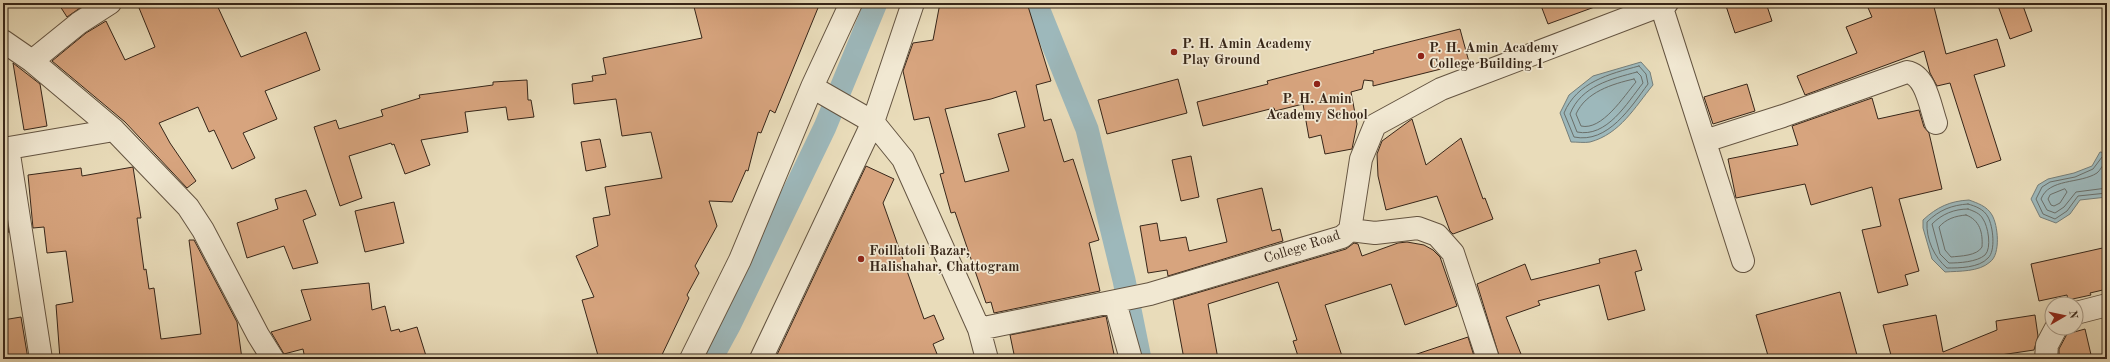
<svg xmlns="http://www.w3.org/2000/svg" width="2110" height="362" viewBox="0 0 2110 362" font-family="'Old Standard TT',serif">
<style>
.water{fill:#9db8bb;stroke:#747e7a}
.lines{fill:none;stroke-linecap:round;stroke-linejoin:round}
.shore{stroke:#6a6f6a;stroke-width:1}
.canal{stroke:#9db8bb;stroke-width:23}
.building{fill:#d7a47e;stroke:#372619;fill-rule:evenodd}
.street-casing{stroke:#645441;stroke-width:24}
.street{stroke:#f1e8d2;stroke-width:22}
.poi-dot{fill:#8f2418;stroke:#f1e8d2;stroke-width:1.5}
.labels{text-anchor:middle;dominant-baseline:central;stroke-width:3.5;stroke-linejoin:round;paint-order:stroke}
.poi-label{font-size:14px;font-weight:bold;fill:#372619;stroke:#f1e8d2;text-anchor:start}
.street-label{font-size:14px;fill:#372619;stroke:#f1e8d2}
</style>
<rect width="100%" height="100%" fill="#e9dcba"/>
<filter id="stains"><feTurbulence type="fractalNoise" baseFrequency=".005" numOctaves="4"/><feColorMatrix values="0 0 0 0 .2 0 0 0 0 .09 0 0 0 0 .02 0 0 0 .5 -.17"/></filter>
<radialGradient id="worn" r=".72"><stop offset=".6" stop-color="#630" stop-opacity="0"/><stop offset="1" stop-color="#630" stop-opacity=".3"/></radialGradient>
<path class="water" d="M 1641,62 L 1650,72 L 1653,85 C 1635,107 1620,134 1590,142 C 1585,143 1577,142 1571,142 L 1560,113 L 1569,95 L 1593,76 Z
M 2100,152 L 2107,153 L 2107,197 L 2080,200 L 2070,214 L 2056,223 L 2040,217 L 2031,199 L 2038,185 L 2048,179 L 2074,173 L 2092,166 Z
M 1969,200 C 1977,203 1987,206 1992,215 C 1998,225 2001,254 1990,262 C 1979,272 1959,271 1945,272 L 1932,259 L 1923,228 L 1923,220 C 1937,207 1950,201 1969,200 Z"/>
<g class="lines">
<path class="shore" d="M 1639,66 L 1646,74 L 1648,84 C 1631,107 1608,144 1574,137 L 1564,113 C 1577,82 1609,74 1639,66 Z
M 1637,72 L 1641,76 L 1643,83 C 1627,103 1607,138 1577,132 L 1570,114 C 1581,86 1611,79 1637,72 Z
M 1634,79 L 1636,82 C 1624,96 1602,131 1581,126 L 1576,114 C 1586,92 1612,84 1634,79 Z
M 2107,157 L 2102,157 L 2093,169 L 2075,177 L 2050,182 L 2042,187 L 2036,199 L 2043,214 L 2055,219 L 2067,211 L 2078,196 L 2107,193
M 2107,162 C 2102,164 2101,170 2097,173 C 2080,184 2049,178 2041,199 L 2047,210 L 2055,213 L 2064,207 L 2076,192 L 2107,188
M 2065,189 L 2067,192 L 2060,203 L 2054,206 L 2051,205 L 2048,199 L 2050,195 Z
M 1968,204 C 1975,206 1984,209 1988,217 C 1993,226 1996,251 1988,258 C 1979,268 1959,268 1947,268 C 1934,257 1926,239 1927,222 C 1939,210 1952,205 1968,204 Z
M 1968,209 C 1973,211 1980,213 1983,219 C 1988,226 1992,248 1985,255 C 1977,262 1959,263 1949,263 L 1940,254 L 1932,224 C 1942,214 1954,209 1968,209 Z
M 1966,215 C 1980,220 1983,233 1982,247 C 1977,256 1960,256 1951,257 L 1945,250 L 1939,227 C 1946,219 1955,216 1966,215 Z"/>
<path class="canal" d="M 1036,3 L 1087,129 L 1124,280 L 1140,359
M 711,359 L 730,324 L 825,127 L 876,3"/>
</g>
<path class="building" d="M 58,3 L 87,3 L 67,17 Z
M 137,3 L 216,3 L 241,57 L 306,32 L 320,70 L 265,91 L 277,119 L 243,133 L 255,158 L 232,169 L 214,130 L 209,132 L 198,107 L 159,123 L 170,143 L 196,181 L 187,188 L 125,122 L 52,61 L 86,33 L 106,21 L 125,60 L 155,47 Z
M 693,3 L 820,3 L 775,113 L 770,110 L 761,133 L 758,132 L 748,171 L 746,170 L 732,202 L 709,201 L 717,226 L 695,266 L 699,273 L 687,295 L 689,298 L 660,359 L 599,359 L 582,300 L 594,297 L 576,256 L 598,246 L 593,218 L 610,215 L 605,187 L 662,178 L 651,132 L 622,136 L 616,99 L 574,104 L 572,84 L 593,81 L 592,76 L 606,74 L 603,58 L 702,38 Z
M 940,3 L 1027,3 L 1051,81 L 1036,85 L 1044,121 L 1051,119 L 1064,162 L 1073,159 L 1099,240 L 1089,243 L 1100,291 L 994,313 L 991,302 L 986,303 L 955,212 L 951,213 L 940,174 L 944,173 L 929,117 L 914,120 L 903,71 L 913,43 L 933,40 ZM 1016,91 L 1025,127 L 998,134 L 1009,171 L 965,182 L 945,109 L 991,99 Z
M 1540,3 L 1600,3 L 1600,5 L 1548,24 Z
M 1725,3 L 1766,3 L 1772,21 L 1735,33 Z
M 1866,3 L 1933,3 L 1946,54 L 1997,39 L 2005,66 L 1974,75 L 2001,160 L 1977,168 L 1950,83 L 1937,86 L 1930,73 L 1924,51 L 1805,95 L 1797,76 L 1857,53 L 1846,27 L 1872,17 Z
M 1997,3 L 2022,3 L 2032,31 L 2010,39 Z
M 1460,29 L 1469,62 L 1373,86 L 1373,81 L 1364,80 L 1362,89 L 1351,92 L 1357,124 L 1352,149 L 1325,154 L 1321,135 L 1309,138 L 1303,104 L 1275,111 L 1274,108 L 1203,126 L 1197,102 L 1268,84 L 1267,81 L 1374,53 L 1373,51 Z
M 13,63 L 40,84 L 47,126 L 24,130 Z
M 1178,79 L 1187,113 L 1107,134 L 1098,100 Z
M 527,80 L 528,100 L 531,100 L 534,117 L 508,120 L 506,107 L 465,112 L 468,132 L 421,140 L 430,165 L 405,174 L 394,144 L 392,145 L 391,143 L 349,156 L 362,198 L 340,206 L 314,127 L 336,120 L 339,129 L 383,116 L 381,110 L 420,98 L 419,95 L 493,85 L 493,82 Z
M 1747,84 L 1755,111 L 1713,124 L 1704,97 Z
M 1872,98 L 1878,119 L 1919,110 L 1924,127 L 1929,133 L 1942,189 L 1899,199 L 1919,271 L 1905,275 L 1908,285 L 1878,293 L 1862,230 L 1881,226 L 1872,187 L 1811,205 L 1805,184 L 1736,198 L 1728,159 L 1798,145 L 1792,126 Z
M 1412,119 L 1426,165 L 1461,138 L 1483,199 L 1485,198 L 1493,219 L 1453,234 L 1450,231 L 1437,196 L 1386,210 L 1378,176 L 1377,154 L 1382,141 Z
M 600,139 L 606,167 L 586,171 L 581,142 Z
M 1191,156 L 1199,197 L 1181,201 L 1172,160 Z
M 866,166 L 894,179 L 883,203 L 924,319 L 934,315 L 944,339 L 933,344 L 939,359 L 775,359 Z
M 133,167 L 141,218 L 137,218 L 144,270 L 146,269 L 149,289 L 154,288 L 161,339 L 201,334 L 189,240 L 194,240 L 237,322 L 242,359 L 60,359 L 56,305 L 73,302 L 66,251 L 47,253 L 44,227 L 33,228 L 28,175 L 81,168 L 82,176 Z
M 1262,188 L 1272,231 L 1280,229 L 1283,241 L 1168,276 L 1167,270 L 1148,273 L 1140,226 L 1157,223 L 1160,241 L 1186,237 L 1189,251 L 1227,242 L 1217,199 Z
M 306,190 L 316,215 L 303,220 L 318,263 L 293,269 L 284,246 L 247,258 L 237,223 L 278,209 L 275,199 Z
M 394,202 L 404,243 L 365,252 L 355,211 Z
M 6,214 L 9,232 L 3,233 L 3,215 Z
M 1407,242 L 1424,245 L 1433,250 L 1440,257 L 1457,306 L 1405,325 L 1391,284 L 1325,305 L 1343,359 L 1299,359 L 1293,341 L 1297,340 L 1278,282 L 1208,304 L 1218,359 L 1184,359 L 1173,300 L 1346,249 L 1354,243 L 1358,244 L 1362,256 L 1398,243 Z
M 2107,247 L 2107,289 L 2090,293 L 2091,295 L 2068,300 L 2067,295 L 2039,301 L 2031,264 Z
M 1636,250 L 1642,270 L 1635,272 L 1645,310 L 1608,320 L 1599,285 L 1538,301 L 1540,305 L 1506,317 L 1523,359 L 1500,359 L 1477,284 L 1525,264 L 1531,280 L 1600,263 L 1599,259 Z
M 369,283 L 372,310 L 385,306 L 391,331 L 399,329 L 400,332 L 417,327 L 427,359 L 305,359 L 303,349 L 284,354 L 271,332 L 311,320 L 301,290 Z
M 1840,292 L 1858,359 L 1769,359 L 1756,315 Z
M 1936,315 L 1943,352 L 1997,330 L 1996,321 L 2035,315 L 2038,336 L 2034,350 L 1994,356 L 1996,359 L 1892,359 L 1883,325 Z
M 1106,316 L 1115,359 L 1015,359 L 1010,335 Z
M 21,317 L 28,359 L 3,359 L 3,320 Z
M 2085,329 L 2092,359 L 2059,359 L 2059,349 L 2067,334 Z
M 1468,337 L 1475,359 L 1412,359 L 1411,356 Z"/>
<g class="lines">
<defs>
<path id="street" d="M 1661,5 L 1743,261
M 3,41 L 32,61 L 114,130 L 188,207 L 203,230 L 258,335 L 273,359
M 32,61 L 79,23 L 110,3
M 812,87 L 873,122 L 903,159 L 979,329 L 987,359
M 1705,141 L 1783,116 L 1907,72 C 1926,75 1930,106 1936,123
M 8,148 L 41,359
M 3,149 L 114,130
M 1350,230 L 1375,233 L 1418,228 L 1437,235 L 1453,253 L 1488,359
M 1115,302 L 1131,359
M 2076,313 L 2107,305
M 979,329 L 1150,294 L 1342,237 L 1350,230 L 1361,159 L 1375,125 L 1441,89 L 1667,3
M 691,359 L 740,260 L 812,87 L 851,3
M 761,359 L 873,122 L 913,3
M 2046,359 L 2047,345 L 2056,328"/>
</defs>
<use href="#street" class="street-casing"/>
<use href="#street" class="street"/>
</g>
<g class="poi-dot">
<circle cx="1174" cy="52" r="4"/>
<circle cx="1421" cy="56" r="4"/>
<circle cx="1317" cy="84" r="4"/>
<circle cx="861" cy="259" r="4"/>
</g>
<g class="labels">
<g class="poi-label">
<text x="1182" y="44">P. H. Amin Academy<tspan x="1182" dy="16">Play Ground</tspan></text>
<text x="1429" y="48">P. H. Amin Academy<tspan x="1429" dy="16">College Building 1</tspan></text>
<text x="1317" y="99" text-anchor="middle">P. H. Amin<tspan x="1317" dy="16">Academy School</tspan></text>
<text x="869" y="251">Foillatoli Bazar,<tspan x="869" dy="16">Halishahar, Chattogram</tspan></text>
</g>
<g class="street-label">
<text transform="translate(1302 247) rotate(-18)">College Road</text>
</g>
</g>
<rect width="2110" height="362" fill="none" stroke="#e9dcba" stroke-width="16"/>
<rect x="4" y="4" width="2102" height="354" fill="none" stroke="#372619" stroke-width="2"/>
<rect x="8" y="8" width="2094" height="346" fill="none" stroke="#372619"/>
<g transform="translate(2064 316) rotate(81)"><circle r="19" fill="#f1e8d2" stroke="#a79a88"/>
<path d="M0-3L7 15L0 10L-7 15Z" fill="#8f2418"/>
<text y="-6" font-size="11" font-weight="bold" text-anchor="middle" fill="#372619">N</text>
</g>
<rect width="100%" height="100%" filter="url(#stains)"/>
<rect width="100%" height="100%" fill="url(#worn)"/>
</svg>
